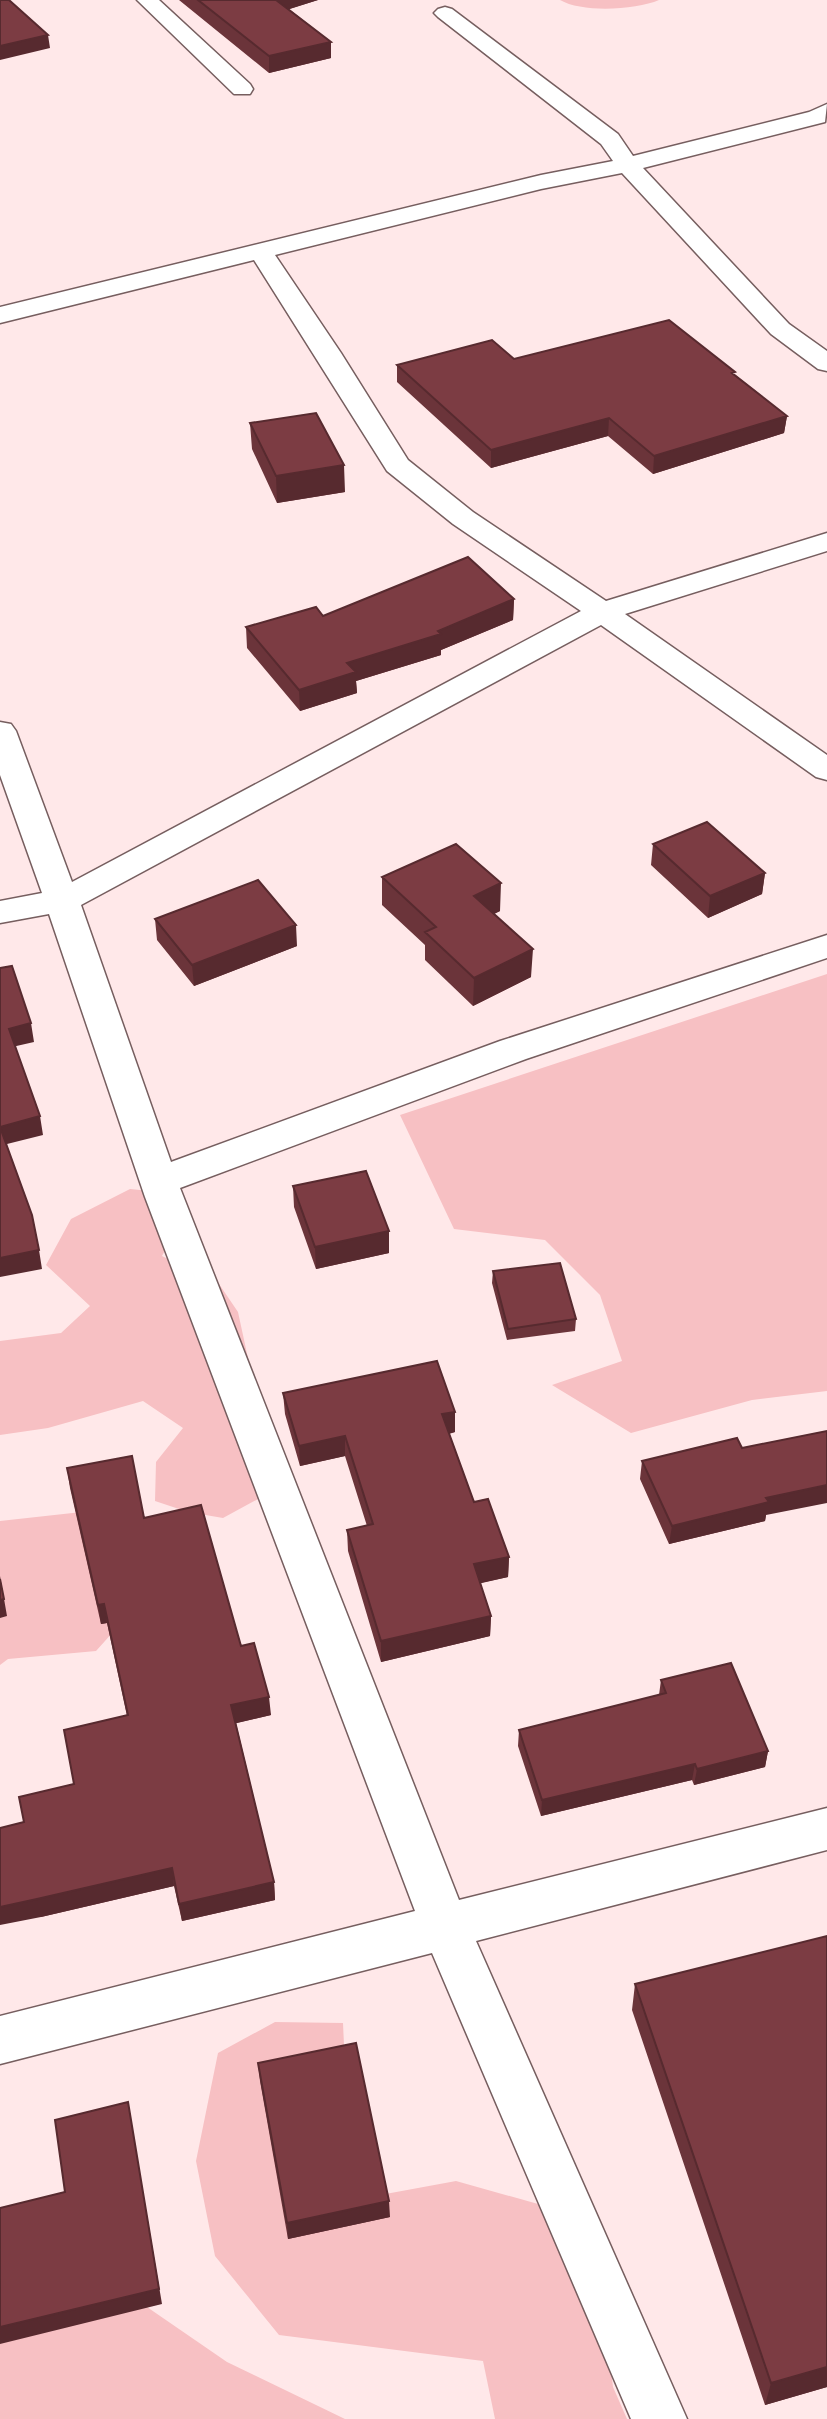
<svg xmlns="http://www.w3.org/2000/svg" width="827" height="2419" viewBox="0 0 827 2419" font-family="'Archivo Narrow',sans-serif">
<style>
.green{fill:#f7c0c3}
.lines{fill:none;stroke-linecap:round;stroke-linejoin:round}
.minor-casing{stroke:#765e5f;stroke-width:3}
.minor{fill:#fff;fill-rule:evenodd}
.wall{fill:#6b343a}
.shaded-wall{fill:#572a2f}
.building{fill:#7c3c43;stroke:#572a2f;stroke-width:2}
</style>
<rect width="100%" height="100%" fill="#ffe8e9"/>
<path class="green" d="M 560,0 L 659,0 C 636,10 582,13 560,0 Z
M 827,974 L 827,1391 L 752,1400 L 631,1433 L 552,1385 L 622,1361 L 600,1295 L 545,1240 L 454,1229 L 400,1115 Z
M 130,1189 L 180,1194 L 188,1207 L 162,1256 L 219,1284 L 238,1312 L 257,1400 L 282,1486 L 223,1518 L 188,1512 L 155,1501 L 156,1462 L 183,1428 L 143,1401 L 48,1428 L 0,1435 L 0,1341 L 61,1333 L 90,1306 L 46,1265 L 71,1219 Z
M 127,1507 L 158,1582 L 96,1651 L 8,1659 L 0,1665 L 0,1521 Z
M 275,2022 L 343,2023 L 347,2112 L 380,2195 L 456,2181 L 570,2213 L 601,2289 L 613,2387 L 627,2419 L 495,2419 L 483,2361 L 279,2335 L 215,2256 L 196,2161 L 218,2053 Z
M 131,2296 L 227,2362 L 345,2419 L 0,2419 L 0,2307 Z"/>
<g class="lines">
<defs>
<path id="minor" d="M 137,0 L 159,0 L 250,84 L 253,89 L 250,94 L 234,94 Z
M 445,7 L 452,9 L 618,134 L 633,156 L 809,112 L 827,104 L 825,122 L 643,168 L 789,324 L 827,351 L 827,371 L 818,369 L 771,334 L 622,173 L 541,189 L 275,255 L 341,353 L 408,460 L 473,512 L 606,601 L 827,533 L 827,551 L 625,614 L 827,755 L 827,780 L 816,777 L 601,625 L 81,905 L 171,1162 L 500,1041 L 827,935 L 827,958 L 526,1059 L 180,1188 L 459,1900 L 827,1808 L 827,1850 L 476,1941 L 687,2419 L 631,2419 L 432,1953 L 0,2064 L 0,2016 L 415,1911 L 145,1197 L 49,914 L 0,923 L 0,901 L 42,893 L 0,775 L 0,722 L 11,724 L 16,731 L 72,882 L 581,611 L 453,524 L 387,471 L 254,260 L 0,323 L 0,307 L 541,175 L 613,161 L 601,144 L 438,17 L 434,13 L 438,9 Z"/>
</defs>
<use href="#minor" class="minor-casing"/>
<use href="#minor" class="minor"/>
</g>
<path class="wall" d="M 179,0 L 318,0 L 289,9 L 331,42 L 331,58 L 269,73 Z
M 514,359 L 735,375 L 787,416 L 784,433 L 653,474 L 608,436 L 491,468 L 397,382 L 397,365 Z
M 250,423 L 345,492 L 277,503 L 252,449 Z
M 514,599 L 513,620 L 441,650 L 441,655 L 356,681 L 357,693 L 300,711 L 247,648 L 246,627 L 323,616 Z
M 653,844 L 765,873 L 762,894 L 708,918 L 651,865 Z
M 382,877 L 500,911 L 494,914 L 531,977 L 473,1006 L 425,960 L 425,945 L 382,905 Z
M 155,919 L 297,946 L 194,986 L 157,940 Z
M 293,1186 L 389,1231 L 389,1253 L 316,1269 L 294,1207 Z
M 493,1271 L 576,1319 L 575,1331 L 507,1340 L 492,1283 Z
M 283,1393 L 455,1412 L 455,1432 L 449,1434 L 474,1502 L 509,1557 L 508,1577 L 480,1583 L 491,1616 L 490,1636 L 381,1662 L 348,1551 L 347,1530 L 367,1526 L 345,1456 L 300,1466 L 285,1414 Z
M 642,1461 L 766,1515 L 765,1521 L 669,1544 L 640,1479 Z
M 67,1468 L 144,1518 L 241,1646 L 271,1715 L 236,1723 L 274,1882 L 275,1900 L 182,1921 L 174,1886 L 41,1917 L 24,1822 L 74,1784 L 127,1716 L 107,1623 L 101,1624 L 70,1488 Z
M 661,1680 L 768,1751 L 765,1767 L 694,1785 L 692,1780 L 541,1816 L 518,1746 L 519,1730 L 659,1695 Z
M 635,1984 L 827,2387 L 765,2405 L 632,2010 Z
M 258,2063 L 390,2217 L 288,2239 L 260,2081 Z"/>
<path class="shaded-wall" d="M 273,0 L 318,0 L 274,14 Z
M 48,35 L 50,48 L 0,60 L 0,46 Z
M 331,42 L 331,58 L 269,73 L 269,56 Z
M 787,416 L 784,433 L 653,474 L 654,456 Z
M 609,418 L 608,436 L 491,468 L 491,450 Z
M 344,465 L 345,492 L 277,503 L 276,476 Z
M 514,599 L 513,620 L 441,650 L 441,655 L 356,681 L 357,693 L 300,711 L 299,690 L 347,663 L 438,631 Z
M 765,873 L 762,894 L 708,918 L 710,896 Z
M 501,883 L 500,911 L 473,924 L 474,896 Z
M 296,925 L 297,946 L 194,986 L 192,965 Z
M 533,949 L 531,977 L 473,1006 L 474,978 Z
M 31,1023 L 34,1042 L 12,1047 L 9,1029 Z
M 40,1116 L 43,1135 L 3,1145 L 0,1127 Z
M 389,1231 L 389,1253 L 316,1269 L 315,1247 Z
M 39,1250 L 42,1269 L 0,1277 L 0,1258 Z
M 455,1412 L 455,1432 L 442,1435 L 442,1414 Z
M 345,1436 L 345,1456 L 300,1466 L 299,1446 Z
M 827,1485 L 827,1503 L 766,1515 L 765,1521 L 669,1544 L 672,1526 L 766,1498 Z
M 509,1557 L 508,1577 L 473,1585 L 474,1564 Z
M 0,1576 L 7,1616 L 0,1618 Z
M 104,1604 L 107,1623 L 101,1624 L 98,1605 Z
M 491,1616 L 490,1636 L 381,1662 L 381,1641 Z
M 269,1697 L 271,1715 L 233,1724 L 231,1705 Z
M 768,1751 L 765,1767 L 694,1785 L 697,1769 Z
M 695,1764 L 692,1780 L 541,1816 L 542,1800 Z
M 172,1868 L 174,1886 L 41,1917 L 0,1925 L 0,1907 Z
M 274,1882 L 275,1900 L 182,1921 L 179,1904 Z
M 128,2102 L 162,2304 L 0,2344 L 0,2327 Z
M 389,2201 L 390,2217 L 288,2239 L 287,2223 Z
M 827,2367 L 827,2387 L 765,2405 L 771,2383 Z"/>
<path class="building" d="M 0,0 L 9,0 L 48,35 L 0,46 Z
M 198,0 L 276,0 L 331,42 L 269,56 Z
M 669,320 L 735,372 L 732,373 L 787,416 L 654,456 L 609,418 L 491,450 L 397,365 L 492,340 L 514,359 Z
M 316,413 L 344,465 L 276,476 L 250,423 Z
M 468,557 L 514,599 L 438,631 L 441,634 L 347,663 L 356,672 L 299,690 L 246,627 L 316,607 L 323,616 Z
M 707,822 L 765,873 L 710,896 L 653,844 Z
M 456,844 L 501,883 L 474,896 L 533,949 L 474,978 L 425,932 L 436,927 L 382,877 Z
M 258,880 L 296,925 L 192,965 L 155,919 Z
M 12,966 L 31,1023 L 9,1029 L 40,1116 L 0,1127 L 32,1215 L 39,1250 L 0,1258 L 0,968 Z
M 366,1171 L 389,1231 L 315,1247 L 293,1186 Z
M 560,1263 L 576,1319 L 508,1329 L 493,1271 Z
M 437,1361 L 455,1412 L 442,1414 L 474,1502 L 488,1499 L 509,1557 L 474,1564 L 491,1616 L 381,1641 L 347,1530 L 373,1524 L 345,1436 L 299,1446 L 283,1393 Z
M 827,1431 L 827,1485 L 766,1498 L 769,1502 L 672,1526 L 642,1461 L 737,1438 L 742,1448 Z
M 132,1456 L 144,1518 L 201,1505 L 241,1646 L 254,1643 L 269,1697 L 231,1705 L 274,1882 L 179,1904 L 172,1868 L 37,1899 L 0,1907 L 0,1828 L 24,1822 L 19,1797 L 74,1784 L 64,1730 L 128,1715 L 104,1604 L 98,1605 L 67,1468 Z
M 0,1579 L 4,1599 L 0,1600 Z
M 731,1663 L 768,1751 L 697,1769 L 695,1764 L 542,1800 L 519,1730 L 666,1693 L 661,1680 Z
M 827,1936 L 827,2367 L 771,2383 L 635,1984 Z
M 356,2043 L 389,2201 L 287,2223 L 258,2063 Z
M 128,2102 L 159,2289 L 0,2327 L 0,2208 L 65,2192 L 55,2120 Z"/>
</svg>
